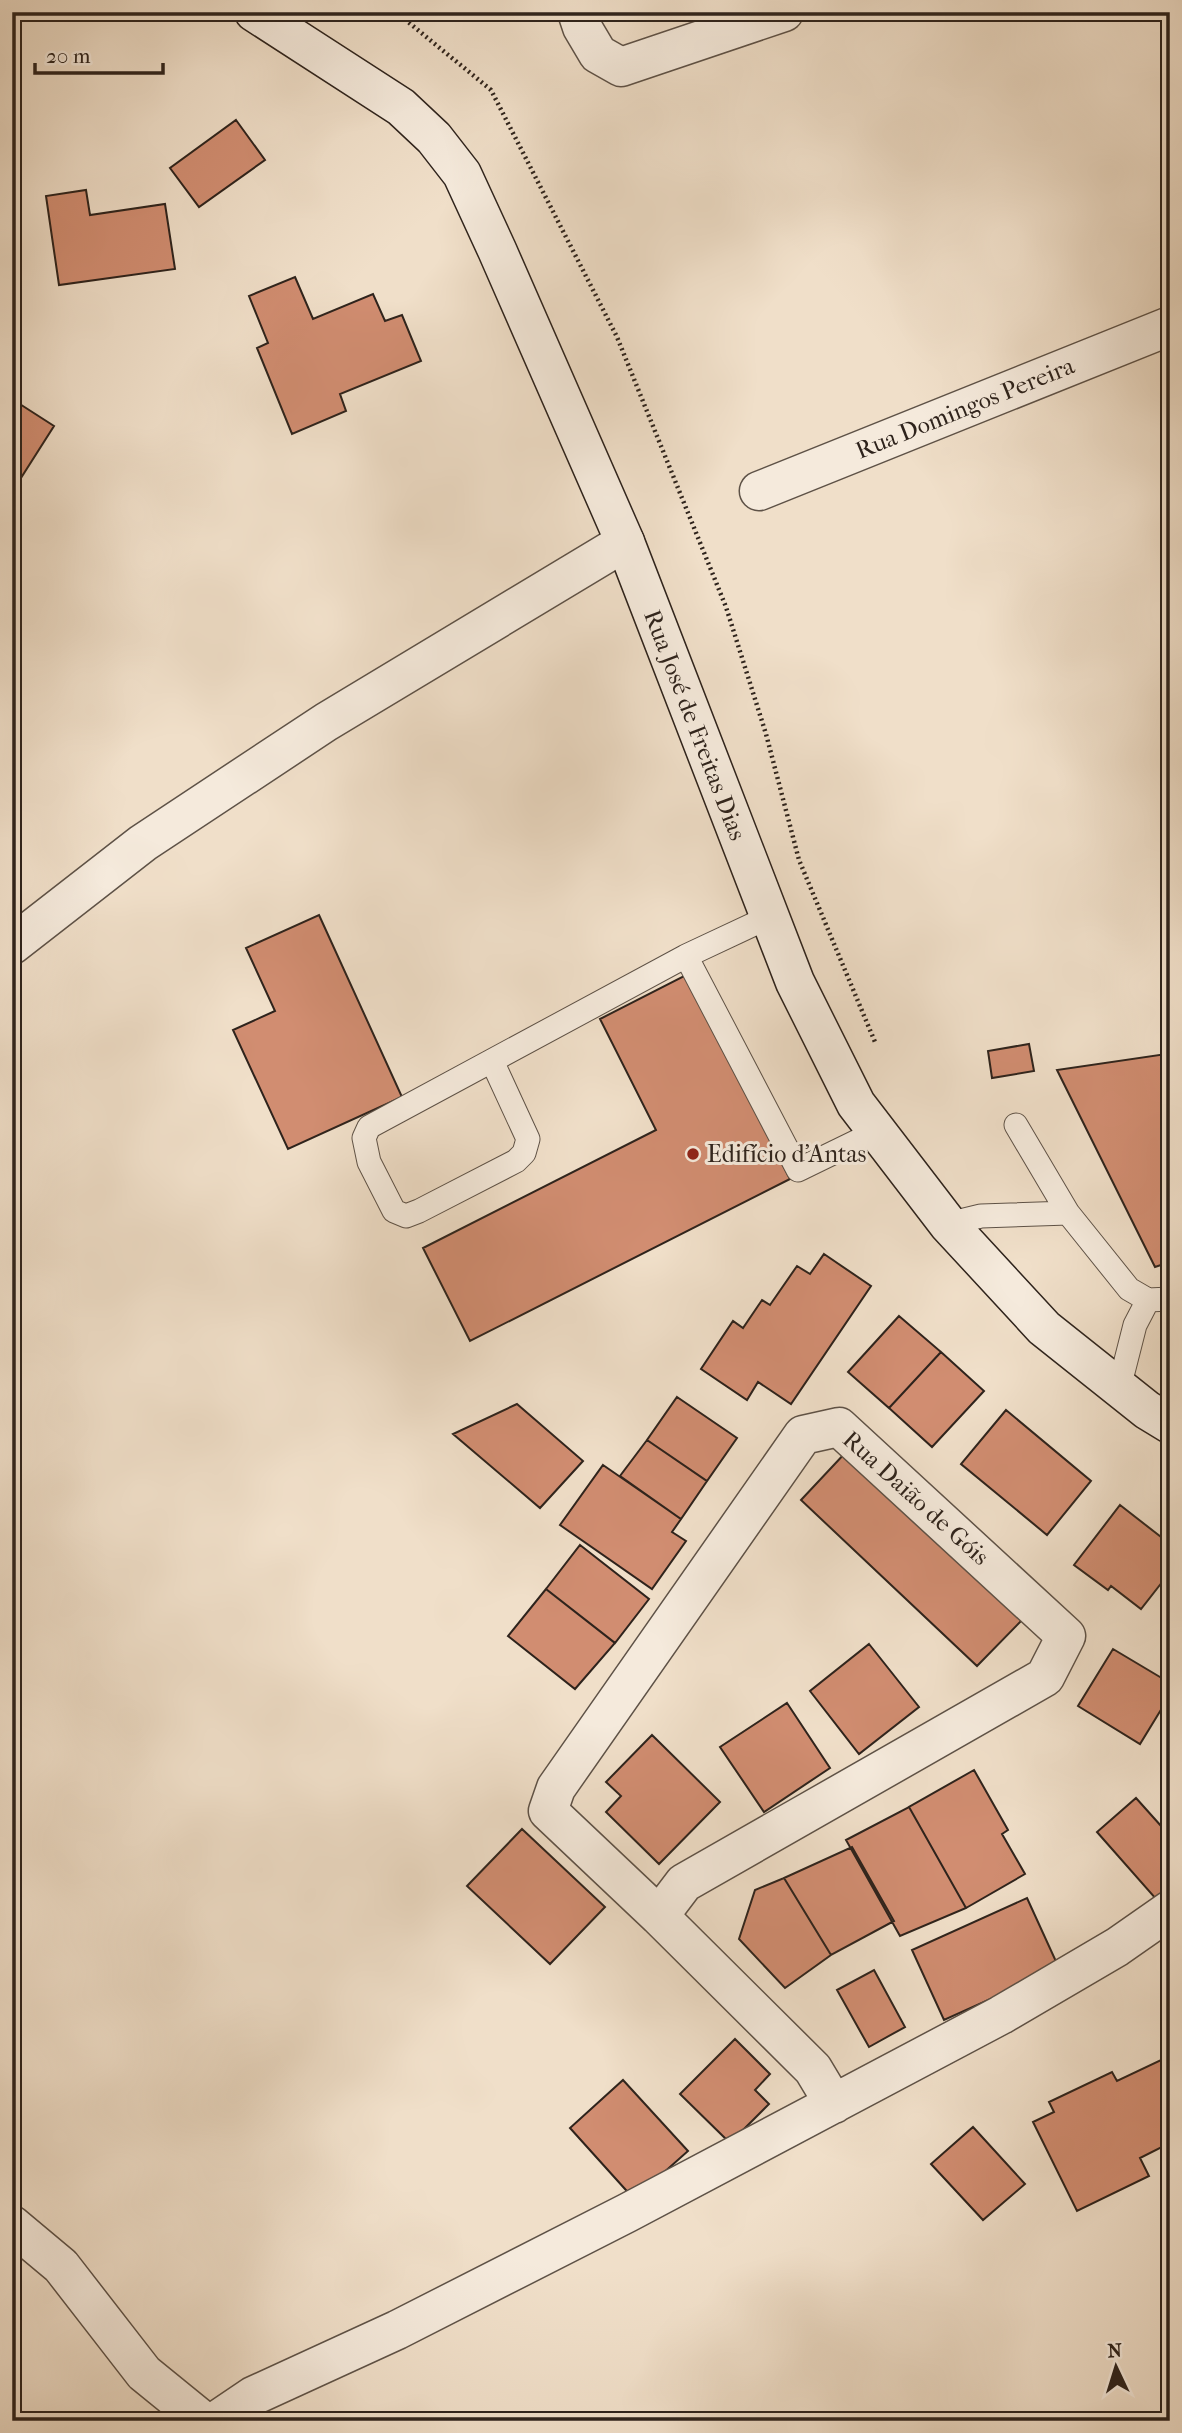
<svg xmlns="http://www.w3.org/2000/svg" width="1182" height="2433" viewBox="0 0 1182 2433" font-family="'IM FELL French Canon',serif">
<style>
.building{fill:#d18d71;stroke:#2e231c;stroke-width:2}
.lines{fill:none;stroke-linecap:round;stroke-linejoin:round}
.lane-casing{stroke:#5e5247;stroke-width:25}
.street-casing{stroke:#5e5247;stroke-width:41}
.secondary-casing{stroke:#2e231c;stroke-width:41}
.path{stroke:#2e231c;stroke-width:4.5;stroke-dasharray:2 3.5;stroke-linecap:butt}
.lane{stroke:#f5eadc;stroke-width:23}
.street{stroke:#f5eadc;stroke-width:38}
.secondary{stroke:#f5eadc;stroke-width:38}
.poi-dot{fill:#8f2418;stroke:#f5eadc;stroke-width:2.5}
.labels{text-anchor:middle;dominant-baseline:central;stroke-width:6;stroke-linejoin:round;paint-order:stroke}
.street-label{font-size:24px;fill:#2e231c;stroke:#f5eadc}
.poi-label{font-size:24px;fill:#2e231c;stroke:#f5eadc;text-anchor:start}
</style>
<rect width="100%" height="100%" fill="#f0dfc9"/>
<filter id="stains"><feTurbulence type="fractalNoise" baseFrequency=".00286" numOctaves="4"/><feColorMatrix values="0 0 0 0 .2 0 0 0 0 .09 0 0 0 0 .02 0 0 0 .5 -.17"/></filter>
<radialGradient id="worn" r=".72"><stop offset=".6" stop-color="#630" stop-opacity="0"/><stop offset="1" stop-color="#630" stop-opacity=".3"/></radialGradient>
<path class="building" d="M 236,120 L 265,160 L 199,207 L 170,168 Z
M 86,190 L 90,215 L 165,204 L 175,269 L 59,285 L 46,196 Z
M 295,277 L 313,319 L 373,294 L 385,321 L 402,315 L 421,361 L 340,394 L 346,411 L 292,434 L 257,348 L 268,343 L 249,296 Z
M 12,399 L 54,426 L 12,492 Z
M 319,915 L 402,1097 L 288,1149 L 233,1030 L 275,1011 L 246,948 Z
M 686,975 L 790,1179 L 470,1341 L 423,1248 L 656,1130 L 600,1019 Z
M 1029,1044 L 1034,1071 L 992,1078 L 988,1051 Z
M 1166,1054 L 1170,1063 L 1170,1262 L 1155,1267 L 1057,1070 Z
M 824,1254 L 871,1286 L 791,1404 L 758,1382 L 747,1400 L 701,1369 L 733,1321 L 743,1328 L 762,1300 L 770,1305 L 797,1266 L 810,1274 Z
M 899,1316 L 941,1352 L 889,1408 L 848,1372 Z
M 941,1352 L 984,1391 L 932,1447 L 889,1408 Z
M 677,1397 L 737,1438 L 707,1481 L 647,1440 Z
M 517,1404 L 583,1461 L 540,1508 L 453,1434 Z
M 1006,1410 L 1091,1481 L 1047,1535 L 961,1464 Z
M 647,1440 L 707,1481 L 681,1519 L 620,1476 Z
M 847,1451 L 1024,1618 L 977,1666 L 801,1500 Z
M 603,1465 L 681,1519 L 672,1532 L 686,1541 L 652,1589 L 560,1525 Z
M 1120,1505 L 1170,1544 L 1170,1572 L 1141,1609 L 1111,1586 L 1108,1590 L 1074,1565 Z
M 580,1545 L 649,1599 L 615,1643 L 546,1589 Z
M 546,1589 L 615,1643 L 575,1689 L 508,1636 Z
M 869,1644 L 919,1707 L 859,1754 L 810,1691 Z
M 1113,1649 L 1170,1683 L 1170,1695 L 1140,1744 L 1078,1706 Z
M 787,1703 L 830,1768 L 764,1812 L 720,1747 Z
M 652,1735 L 720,1802 L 659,1864 L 606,1812 L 621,1796 L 606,1782 Z
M 974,1770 L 1008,1830 L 1002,1834 L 1025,1874 L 966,1908 L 909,1807 Z
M 1136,1798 L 1170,1836 L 1170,1888 L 1156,1899 L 1097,1832 Z
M 909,1807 L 966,1908 L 900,1936 L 846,1840 Z
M 522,1829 L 605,1907 L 550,1964 L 467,1886 Z
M 852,1847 L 894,1921 L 831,1955 L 784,1878 Z
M 784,1878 L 831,1955 L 785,1988 L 739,1939 L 755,1890 Z
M 1027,1898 L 1059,1968 L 944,2020 L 912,1950 Z
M 874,1970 L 905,2027 L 869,2047 L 837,1990 Z
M 735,2039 L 770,2074 L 755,2090 L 769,2104 L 730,2143 L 680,2094 Z
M 1161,2060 L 1170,2077 L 1170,2143 L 1140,2158 L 1149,2176 L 1077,2211 L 1033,2122 L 1054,2112 L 1049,2102 L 1112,2072 L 1117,2081 Z
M 623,2080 L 688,2151 L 634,2199 L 570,2128 Z
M 973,2127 L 1025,2184 L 983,2220 L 931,2164 Z"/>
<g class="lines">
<defs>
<path id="lane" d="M 769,917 L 686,956 L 798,1170 L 876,1132
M 492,1061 L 528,1139 L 524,1153 L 516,1161 L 419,1211 L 406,1216 L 394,1211 L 369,1162 L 364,1138 L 369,1127 L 686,956
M 1016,1125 L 1068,1213
M 948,1224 L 981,1216 L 1068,1213 L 1129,1289 L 1148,1300 L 1170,1299
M 1119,1388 L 1135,1325 L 1148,1300"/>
<path id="street" d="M 577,12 L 582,27 L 598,54 L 621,67 L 784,12
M 759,491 L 1170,326
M 12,945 L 143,843 L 326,722 L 625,542
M 659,1916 L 684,1883 L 1045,1677 L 1066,1636 L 839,1427 L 803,1435 L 556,1788 L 548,1811 L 659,1916 L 813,2069 L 834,2104
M 12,2225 L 61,2266 L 144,2373 L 203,2421
M 216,2421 L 253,2396 L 397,2330 L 627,2213 L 1001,2015 L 1117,1947 L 1170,1910"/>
<path id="secondary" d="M 254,12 L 401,107 L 434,138 L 462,174 L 497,250 L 625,542 L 795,982 L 856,1104 L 948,1224 L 1044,1328 L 1147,1410 L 1170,1424"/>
</defs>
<use href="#lane" class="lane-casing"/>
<use href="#street" class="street-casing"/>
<use href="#secondary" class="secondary-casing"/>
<path class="path" d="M 396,12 L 491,90 L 617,337 L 726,607 L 766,734 L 799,860 L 875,1042"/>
<use href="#lane" class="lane"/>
<use href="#street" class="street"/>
<use href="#secondary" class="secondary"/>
</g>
<circle class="poi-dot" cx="693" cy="1154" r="7"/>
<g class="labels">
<g class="street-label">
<text transform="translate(965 408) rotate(-22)">Rua Domingos Pereira</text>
<text transform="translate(695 725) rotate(69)">Rua José de Freitas Dias</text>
<text transform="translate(916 1498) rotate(42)">Rua Daião de Góis</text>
</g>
<g class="poi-label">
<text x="707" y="1154">Edifício d'Antas</text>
</g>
</g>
<rect width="1182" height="2433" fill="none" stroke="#f0dfc9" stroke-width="42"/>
<rect x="14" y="14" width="1154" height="2405" fill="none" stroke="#2e231c" stroke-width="3.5"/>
<rect x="21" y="21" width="1140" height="2391" fill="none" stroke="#2e231c" stroke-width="2"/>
<g transform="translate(1116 2367) rotate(356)" stroke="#f5eadc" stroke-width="5" paint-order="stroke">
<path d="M0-5L12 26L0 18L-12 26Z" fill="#2e231c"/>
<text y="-10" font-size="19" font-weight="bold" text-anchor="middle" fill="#2e231c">N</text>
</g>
<path d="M35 63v10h128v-10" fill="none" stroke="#2e231c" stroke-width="3.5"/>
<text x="46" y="63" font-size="21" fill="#2e231c" stroke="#f5eadc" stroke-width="5" paint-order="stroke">20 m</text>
<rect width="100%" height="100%" filter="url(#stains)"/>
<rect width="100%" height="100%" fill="url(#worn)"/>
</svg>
